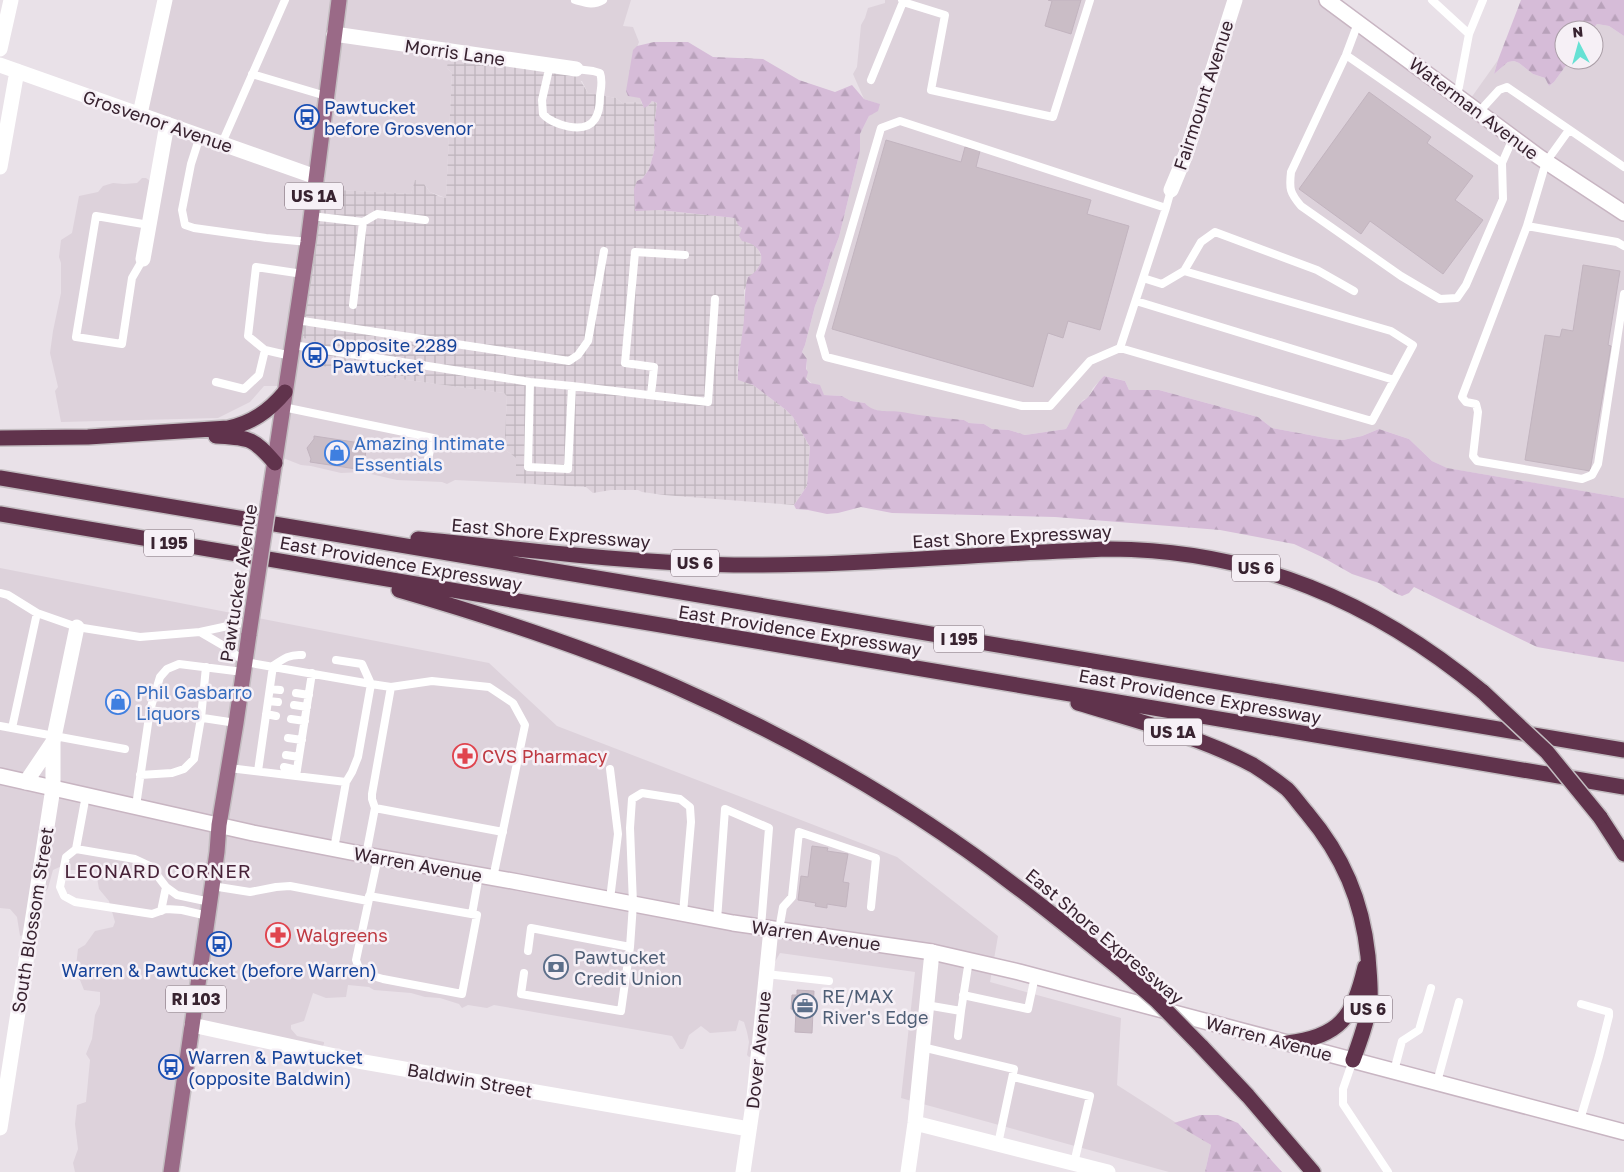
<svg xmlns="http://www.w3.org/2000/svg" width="1624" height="1172" viewBox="0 0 1624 1172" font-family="'Golos Text',sans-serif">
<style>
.built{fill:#ddd2db}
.industrial{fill:url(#industrial-grid)}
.forest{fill:url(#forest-firs)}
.building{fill:#cabdc6;stroke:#c2b4bf}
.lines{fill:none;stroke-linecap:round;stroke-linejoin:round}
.secondary-casing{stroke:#c8b5c2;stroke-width:18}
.primary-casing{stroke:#c3bdc1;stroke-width:18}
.highway-casing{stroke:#c3bdc1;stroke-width:18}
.lane{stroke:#fff;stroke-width:8}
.street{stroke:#fff;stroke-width:15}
.secondary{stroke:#fff;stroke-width:15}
.primary{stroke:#9a6a87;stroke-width:15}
.highway{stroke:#60334c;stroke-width:15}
.primary-bridge-casing{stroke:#c3bdc1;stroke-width:18;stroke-linecap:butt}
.highway-bridge-casing{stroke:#c3bdc1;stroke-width:18;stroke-linecap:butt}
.primary-bridge{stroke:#9a6a87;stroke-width:15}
.highway-bridge{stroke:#60334c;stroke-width:15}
.labels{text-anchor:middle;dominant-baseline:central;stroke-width:5;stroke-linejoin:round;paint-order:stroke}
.shield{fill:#f6f0f6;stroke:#71606b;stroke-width:1}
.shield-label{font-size:16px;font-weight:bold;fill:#382330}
.street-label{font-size:18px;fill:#382330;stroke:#f6f0f6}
.transit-label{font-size:18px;fill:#164399;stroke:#f6f0f6;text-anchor:start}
.shop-label{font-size:18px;fill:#366cbe;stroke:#f6f0f6;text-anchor:start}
.health-label{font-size:18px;fill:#be3a42;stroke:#f6f0f6;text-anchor:start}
.service-label{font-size:18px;fill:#4e5e75;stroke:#f6f0f6;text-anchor:start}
.neighbourhood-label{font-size:19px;letter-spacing:1px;fill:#472238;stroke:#f6f0f6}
</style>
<defs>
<pattern id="industrial-grid" width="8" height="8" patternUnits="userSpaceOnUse" patternTransform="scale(1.25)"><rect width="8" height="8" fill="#ddd2db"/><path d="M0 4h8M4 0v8" fill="none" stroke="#beb4bc"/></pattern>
<pattern id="forest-firs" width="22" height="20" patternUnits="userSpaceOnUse" patternTransform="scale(1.25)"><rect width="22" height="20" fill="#d6bcd8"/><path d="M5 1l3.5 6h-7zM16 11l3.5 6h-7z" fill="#b8a1ba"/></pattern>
</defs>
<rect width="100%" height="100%" fill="#e9e1e8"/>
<path class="built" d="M 164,0 L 631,0 L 623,26 L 633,27 L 639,42 L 637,47 L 641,102 L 622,103 L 616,98 L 588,93 L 582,81 L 447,68 L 452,73 L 446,198 L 430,192 L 425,185 L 415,181 L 411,194 L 338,190 L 317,342 L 316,361 L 385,377 L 504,393 L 507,395 L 505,435 L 507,451 L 516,458 L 516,483 L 455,480 L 447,484 L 442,482 L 397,480 L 362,472 L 341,473 L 311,466 L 301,465 L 278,456 L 287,386 L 264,386 L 250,402 L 218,418 L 61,422 L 55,391 L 58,387 L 50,353 L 53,331 L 61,293 L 61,263 L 59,257 L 61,240 L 72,233 L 79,196 L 98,192 L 103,186 L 113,183 L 124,184 L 137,183 L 142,178 L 146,178 L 154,184 L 164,128 L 143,120 Z
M 885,0 L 1327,0 L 1466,105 L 1498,60 L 1494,74 L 1508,62 L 1514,61 L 1519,63 L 1533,74 L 1545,78 L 1549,86 L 1554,82 L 1570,60 L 1594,60 L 1594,30 L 1592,30 L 1597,24 L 1609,26 L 1624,36 L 1624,498 L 1446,468 L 1432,461 L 1409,439 L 1379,429 L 1362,436 L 1343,440 L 1331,439 L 1272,428 L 1258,417 L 1159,390 L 1129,390 L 1125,381 L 1113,378 L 1104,376 L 1093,388 L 1088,398 L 1083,400 L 1079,405 L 1076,413 L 1066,429 L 1025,435 L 1009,430 L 992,429 L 984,424 L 969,423 L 964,420 L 916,416 L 900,412 L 882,412 L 869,408 L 865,403 L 851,401 L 842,396 L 824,395 L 806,378 L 807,359 L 802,352 L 805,345 L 815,306 L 823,286 L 831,258 L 839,237 L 860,151 L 860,134 L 869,116 L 879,104 L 864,99 L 853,74 L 857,67 L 861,25 L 865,18 L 868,8 L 885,3 Z
M 0,568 L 489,663 L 557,726 L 897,857 L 998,936 L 990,982 L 1121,1018 L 1117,1085 L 1211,1145 L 1205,1172 L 1169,1172 L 901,1098 L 915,972 L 780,953 L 768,974 L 758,1054 L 749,1057 L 747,1055 L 749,1042 L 747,1032 L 744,1022 L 739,1020 L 736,1031 L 710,1033 L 701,1026 L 689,1035 L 685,1046 L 683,1049 L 680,1049 L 672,1036 L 494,1005 L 487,1008 L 468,1005 L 462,1008 L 459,1004 L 440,998 L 425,997 L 411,993 L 374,990 L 369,987 L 348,985 L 346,997 L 326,998 L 313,993 L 304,1021 L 291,1025 L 291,1029 L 297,1036 L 324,1042 L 324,1044 L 317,1053 L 193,1032 L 170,1172 L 75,1172 L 73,1163 L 78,1149 L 75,1124 L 77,1105 L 86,1102 L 90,1060 L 86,1054 L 92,1039 L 95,1015 L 100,1004 L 100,992 L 84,990 L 80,980 L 77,978 L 75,975 L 78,949 L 85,945 L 95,931 L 113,927 L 115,922 L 109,901 L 99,889 L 96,872 L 91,870 L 68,870 L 64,865 L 53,870 L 48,888 L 46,891 L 39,885 L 29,933 L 20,936 L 17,917 L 10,909 L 0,908 Z"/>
<path class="industrial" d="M 449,52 L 576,68 L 580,80 L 588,93 L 616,98 L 622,103 L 641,102 L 644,107 L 648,106 L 652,101 L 657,103 L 654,126 L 655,148 L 649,169 L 643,178 L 637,181 L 635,210 L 659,210 L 735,218 L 750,242 L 758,248 L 762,259 L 761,264 L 744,290 L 745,319 L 737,370 L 738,379 L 753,385 L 786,410 L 793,417 L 810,447 L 807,486 L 794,505 L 664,495 L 642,492 L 638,490 L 611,490 L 593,493 L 586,487 L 516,483 L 516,458 L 507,451 L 505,435 L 507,396 L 504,393 L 385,377 L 317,365 L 317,342 L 294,335 L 313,190 L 338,190 L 411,194 L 415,180 L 421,180 L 430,192 L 438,196 L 446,198 L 452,73 L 447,68 Z"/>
<path class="forest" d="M 1521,0 L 1624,0 L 1624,36 L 1609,26 L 1597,24 L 1592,30 L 1564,30 L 1564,60 L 1570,60 L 1554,82 L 1549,86 L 1545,78 L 1533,74 L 1519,63 L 1514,61 L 1508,62 L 1494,74 L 1498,60 Z
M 654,42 L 688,42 L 713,57 L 763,59 L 799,80 L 835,92 L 852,85 L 864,99 L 880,104 L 878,111 L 869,116 L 860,134 L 860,151 L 839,237 L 831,258 L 823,286 L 815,306 L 805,345 L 802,352 L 807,359 L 806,369 L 808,372 L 806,379 L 810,383 L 820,385 L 824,395 L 842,396 L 851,401 L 865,403 C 874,414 889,410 902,412 C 922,416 943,418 964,420 L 969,423 L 984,424 L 992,429 L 1009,430 L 1025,435 L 1066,429 C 1071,421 1075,411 1080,404 C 1083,400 1087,399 1089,396 C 1094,389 1097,383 1104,376 L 1125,381 L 1129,390 L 1159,390 L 1258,417 L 1272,428 L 1331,439 L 1343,440 L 1362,436 L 1379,429 L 1409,439 L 1432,461 L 1447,468 L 1624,498 L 1624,662 L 1537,647 L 1414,587 L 1409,593 L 1402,596 L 1393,592 L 1379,583 L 1352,574 L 1322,557 L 1294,544 L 1220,530 L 1055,517 L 892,513 L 861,507 L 838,513 L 827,514 L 808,510 L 796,509 L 794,505 L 807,486 L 810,447 L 793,417 L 786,410 L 753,385 L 738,380 C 737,360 742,340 744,320 C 746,305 743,293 748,277 C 768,265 765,245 742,241 L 739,236 L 742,228 L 738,225 L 735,218 L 659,210 L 635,211 L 634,189 L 637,181 L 643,178 L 649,169 L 655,148 L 654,126 L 657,103 L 652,101 L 648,106 L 644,108 L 640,98 L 628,96 L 626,91 L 633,50 L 637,46 Z
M 1200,1115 L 1218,1115 L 1238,1123 L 1282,1172 L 1205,1172 L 1211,1145 L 1174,1123 Z"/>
<path class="building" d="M 1048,0 L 1081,0 L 1071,34 L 1045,26 L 1052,1 Z
M 1369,92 L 1431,137 L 1427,143 L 1473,176 L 1455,200 L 1483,220 L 1443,274 L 1370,221 L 1361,234 L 1299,189 Z
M 886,140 L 961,162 L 965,147 L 980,151 L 976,167 L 1091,200 L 1087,214 L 1129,226 L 1100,330 L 1068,321 L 1063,338 L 1048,333 L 1033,387 L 832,329 Z
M 1583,265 L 1620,271 L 1608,345 L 1611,346 L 1590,471 L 1525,460 L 1545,335 L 1560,337 L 1562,329 L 1573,331 Z
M 314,436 L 367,444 L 363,470 L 310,462 L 311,459 L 307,448 L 314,439 Z
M 812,846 L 828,848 L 827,851 L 848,854 L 843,882 L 849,883 L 846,907 L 827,904 L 827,908 L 815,906 L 816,903 L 798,900 L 801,876 L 808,877 Z
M 797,990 L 814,991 L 812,1033 L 795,1032 L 796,1010 L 791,1009 L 792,995 L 797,995 Z"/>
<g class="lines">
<defs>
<path id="secondary" d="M 1327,0 L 1539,157 L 1624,213
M 0,776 L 253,833 L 366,855 L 518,882 L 733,923 L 932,952 L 1019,972 L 1624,1132"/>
<path id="primary" d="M 270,493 L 308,242 L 339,0
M 171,1172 L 217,852 L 219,825 L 236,723 L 249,634"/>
<path id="highway" d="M 216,436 C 250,438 252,437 275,463
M 0,438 L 88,437 L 228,428 C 252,423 269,411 285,392
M 0,478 L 1624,750
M 0,514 L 1624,787
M 418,539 C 523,549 628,563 734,565 C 860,566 985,553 1110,549 C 1254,550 1373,601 1483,692
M 399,590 C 492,617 585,647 674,686 C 794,739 910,805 1014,885 C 1052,913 1088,943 1125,973
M 1078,703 C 1137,721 1198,736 1253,765 C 1264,772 1277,781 1287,789 C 1294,796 1300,805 1307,813 C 1343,856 1362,900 1368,956 C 1369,972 1371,986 1370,1002 C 1367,1022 1360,1041 1353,1060
M 1600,817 L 1624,854
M 1287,1043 C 1340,1037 1353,1017 1365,967
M 1201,1046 L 1248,1096 L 1313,1172"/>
</defs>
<use href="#secondary" class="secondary-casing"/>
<use href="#primary" class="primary-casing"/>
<use href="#highway" class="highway-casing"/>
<path class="lane" d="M 575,0 C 586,3 593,6 603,0
M 1432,0 L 1469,34
M 903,2 L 945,15 L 931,90 L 1053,117 L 1090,0
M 1358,23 L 1346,55 L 1291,172 C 1289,189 1290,193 1301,206 L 1401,276 L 1440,299 L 1457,298 L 1466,285 L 1503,199 L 1502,163 L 1513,138
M 1346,55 L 1502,163
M 550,65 L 542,100 L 543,114 C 552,125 585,135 595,119 C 599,113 600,103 600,96 C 601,88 603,81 600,73 L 593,71 L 576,69
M 252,74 L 326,96
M 871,80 L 903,2 L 902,0
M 1457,97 L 1469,34 L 1483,0
M 1478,113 L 1499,90 L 1507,87 L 1624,167
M 1569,130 L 1546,162 L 1527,226 L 1462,397 L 1466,402 L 1476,404 L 1478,412 L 1473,456 L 1477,461 L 1582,479 L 1592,475 L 1598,464 L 1624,294
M 200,136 L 191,164 L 182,210 L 185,225 L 194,228 L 266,238 L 308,242
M 222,143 L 285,0
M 1166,208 L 900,121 L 881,128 L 820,336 L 826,357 L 1022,406 L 1050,406 L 1090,361 L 1120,348 L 1166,208 L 1171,190
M 311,216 L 363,222
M 1527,226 L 1617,242 L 1624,246
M 143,259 L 132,278 L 122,344 L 76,337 L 96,216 L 149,225
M 1184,271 L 1201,242 L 1215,232 L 1317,270 L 1354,291
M 1136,301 L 1394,380
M 353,305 L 363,222 L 377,214 L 425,220
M 296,320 L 569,361 L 578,355 L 588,341 L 604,251
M 293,345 L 530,382 L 572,386 L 568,469 L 528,467 L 530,382
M 1120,348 L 1372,421 L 1413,345 L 1391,331 L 1184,271 L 1162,284 L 1143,278
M 291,356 L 265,350 L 248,336 L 256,267 L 303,274
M 216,382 L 244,389 L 259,375 L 265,350
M 572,386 L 708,402 L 715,299
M 651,395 L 654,367 L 625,363 L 635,252 L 685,255
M 283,407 L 433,438 L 426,467
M 0,593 L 8,595 L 37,613
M 251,621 L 200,632 L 224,646 L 245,662 L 371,684 L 358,757 L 352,772 L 346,782 L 334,849
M 336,660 L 362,664 L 371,684 L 391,687 L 372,794 L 372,799 L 375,808 L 366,855
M 391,687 L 432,681 L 489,687 L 513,703 L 525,725 L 493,878
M 270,689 L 280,690
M 296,693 L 309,695
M 268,701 L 278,702
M 294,705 L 307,707
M 150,710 L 236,723
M 266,714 L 276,716
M 291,719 L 305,721
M 0,726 L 125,749
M 12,728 L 37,613 L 77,627 L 140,637 L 200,632
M 288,738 L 302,740
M 286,755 L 299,757
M 284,767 L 297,770
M 229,768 L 346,782
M 610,769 L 618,834 L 610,899
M 258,771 L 273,666 C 283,659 289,654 302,655
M 140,775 L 172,773 L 184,769 L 194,759 L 201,718 L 206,667
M 296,776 L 312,673
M 86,795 L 76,849 L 135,859 L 150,866 L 166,887 L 177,895 L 210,902
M 136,806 L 150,710 L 160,677 L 167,669 L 179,664 L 243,672
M 375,808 L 503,832
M 76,849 L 66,857 L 60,887 L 64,896 L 75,902 L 152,914 L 166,909 L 182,910 L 208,916
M 212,886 L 250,892 L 276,887 L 290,886 L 368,901
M 369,896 L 477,915 L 462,994 L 383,979 L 366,974 L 360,971 L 356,960 L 378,857
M 161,911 L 166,887
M 472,914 L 479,875
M 717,920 L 725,809 L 769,828 L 761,927
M 779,930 L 783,907 L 792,897 L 799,832 L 876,858 L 871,907
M 528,951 L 531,928 L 630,947
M 524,973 L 521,994 L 621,1011 L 630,947 L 633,904 L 630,828 L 632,799 L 642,793 L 680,799 L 690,807 L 691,822 L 683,913
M 766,974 L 829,981
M 963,995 L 1028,1009 L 1035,976
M 926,1005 L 961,1011 L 969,960
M 958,1036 L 961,1011
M 922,1047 L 1014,1069 L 998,1144
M 1353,1060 L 1343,1089 L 1343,1104 L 1388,1172
M 1394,1071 L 1402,1041 L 1419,1030 L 1431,988
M 1013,1077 L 1090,1096 L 1074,1163
M 1437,1082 L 1459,1002
M 1580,1120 L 1599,1056 L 1609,1016 L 1609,1012 L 1581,1004"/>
<path class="street" d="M 334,34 L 576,69
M 0,49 L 11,0
M 0,65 L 316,177
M 140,114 L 165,0
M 0,167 L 17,71
M 1171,190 L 1186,154 L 1235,0
M 143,259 L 167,124
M 53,742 L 77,627
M 192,1025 L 358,1061 L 749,1129
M 915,1123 L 1108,1172
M 0,1128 L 53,788 L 53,742 L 26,782
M 743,1172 L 754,1097 L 771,929
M 908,1172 L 915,1123 L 932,952"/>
<use href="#secondary" class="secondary"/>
<use href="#primary" class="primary"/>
<use href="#highway" class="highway"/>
<defs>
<path id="primary-bridge" d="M 249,634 L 270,493"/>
<path id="highway-bridge" d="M 1483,692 L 1547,752 L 1600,817
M 1125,973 L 1156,1000 L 1201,1046"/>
</defs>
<use href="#primary-bridge" class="primary-bridge-casing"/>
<use href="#highway-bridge" class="highway-bridge-casing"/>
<use href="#primary-bridge" class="primary-bridge"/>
<use href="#highway-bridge" class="highway-bridge"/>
</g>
<defs>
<symbol id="bus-ring" viewBox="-11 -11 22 22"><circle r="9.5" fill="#f6f0f6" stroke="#1a4fb4" stroke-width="1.5"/><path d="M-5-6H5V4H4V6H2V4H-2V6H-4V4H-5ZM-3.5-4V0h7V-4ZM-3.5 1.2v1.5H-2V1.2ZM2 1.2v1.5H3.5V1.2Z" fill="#1a4fb4"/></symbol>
<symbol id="shop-ring" viewBox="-11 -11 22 22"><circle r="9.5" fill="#f6f0f6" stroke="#3f7fe0" stroke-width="1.5"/><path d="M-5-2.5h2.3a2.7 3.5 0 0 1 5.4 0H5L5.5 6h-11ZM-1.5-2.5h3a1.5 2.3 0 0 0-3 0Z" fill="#3f7fe0"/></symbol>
<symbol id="pharmacy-ring" viewBox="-11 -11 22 22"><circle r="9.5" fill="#f6f0f6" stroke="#e0444e" stroke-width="1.5"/><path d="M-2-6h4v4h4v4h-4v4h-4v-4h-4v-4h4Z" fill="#e0444e"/></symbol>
<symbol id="bank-ring" viewBox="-11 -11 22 22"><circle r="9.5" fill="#f6f0f6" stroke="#5c6f8a" stroke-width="1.5"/><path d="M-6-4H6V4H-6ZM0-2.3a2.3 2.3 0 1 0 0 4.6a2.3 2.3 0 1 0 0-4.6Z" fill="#5c6f8a"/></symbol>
<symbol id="office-ring" viewBox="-11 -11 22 22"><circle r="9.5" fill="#f6f0f6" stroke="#5c6f8a" stroke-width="1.5"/><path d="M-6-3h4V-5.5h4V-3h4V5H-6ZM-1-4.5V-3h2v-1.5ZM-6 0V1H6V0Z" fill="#5c6f8a"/></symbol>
</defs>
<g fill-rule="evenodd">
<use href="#bus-ring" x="293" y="103" width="28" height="28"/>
<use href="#bus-ring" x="301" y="341" width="28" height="28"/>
<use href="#shop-ring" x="323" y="439" width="28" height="28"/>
<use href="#shop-ring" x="104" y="688" width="28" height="28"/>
<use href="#pharmacy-ring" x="451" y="742" width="28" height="28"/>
<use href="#pharmacy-ring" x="264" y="921" width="28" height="28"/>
<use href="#bus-ring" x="205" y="930" width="28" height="28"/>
<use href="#bank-ring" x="542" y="953" width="28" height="28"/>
<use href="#office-ring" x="791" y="992" width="28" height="28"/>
<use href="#bus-ring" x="157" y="1053" width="28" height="28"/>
</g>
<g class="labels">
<g class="shield">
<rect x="285" y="182.5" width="58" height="27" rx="4"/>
<rect x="144" y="529.5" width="50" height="27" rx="4"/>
<rect x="671" y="549.5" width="48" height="27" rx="4"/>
<rect x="1232" y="554.5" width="48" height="27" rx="4"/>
<rect x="934" y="625.5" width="50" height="27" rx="4"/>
<rect x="1144" y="718.5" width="58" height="27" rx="4"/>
<rect x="166" y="985.5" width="60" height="27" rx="4"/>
<rect x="1344" y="995.5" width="48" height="27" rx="4"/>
</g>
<g class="shield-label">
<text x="314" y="196">US 1A</text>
<text x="169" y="543">I 195</text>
<text x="695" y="563">US 6</text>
<text x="1256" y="568">US 6</text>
<text x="959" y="639">I 195</text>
<text x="1173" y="732">US 1A</text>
<text x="196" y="999">RI 103</text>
<text x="1368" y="1009">US 6</text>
</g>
<g class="street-label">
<text transform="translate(455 52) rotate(8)">Morris Lane</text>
<text transform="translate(1203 95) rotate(-72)">Fairmount Avenue</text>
<text transform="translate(1474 108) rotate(37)">Waterman Avenue</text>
<text transform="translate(158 121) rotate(19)">Grosvenor Avenue</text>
<text transform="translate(551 533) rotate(5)">East Shore Expressway</text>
<text transform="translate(1012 536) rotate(-3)">East Shore Expressway</text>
<text transform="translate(401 563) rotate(10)">East Providence Expressway</text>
<text transform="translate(238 583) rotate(-81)">Pawtucket Avenue</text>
<text transform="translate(800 630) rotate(9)">East Providence Expressway</text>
<text transform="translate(1200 696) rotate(10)">East Providence Expressway</text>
<text transform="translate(418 864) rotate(10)">Warren Avenue</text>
<text transform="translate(32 920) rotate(-81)">South Blossom Street</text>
<text transform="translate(816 935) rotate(8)">Warren Avenue</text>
<text transform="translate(1105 936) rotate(40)">East Shore Expressway</text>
<text transform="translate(1269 1038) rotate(15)">Warren Avenue</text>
<text transform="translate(758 1050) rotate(-84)">Dover Avenue</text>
<text transform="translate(470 1080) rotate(10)">Baldwin Street</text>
</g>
<g class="transit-label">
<text x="324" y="107">Pawtucket<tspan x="324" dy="21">before Grosvenor</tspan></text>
<text x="332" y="345">Opposite 2289<tspan x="332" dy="21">Pawtucket</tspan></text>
<text x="219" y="970" text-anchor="middle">Warren &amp; Pawtucket (before Warren)</text>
<text x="188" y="1057">Warren &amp; Pawtucket<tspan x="188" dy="21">(opposite Baldwin)</tspan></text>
</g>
<g class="shop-label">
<text x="354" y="443">Amazing Intimate<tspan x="354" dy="21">Essentials</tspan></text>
<text x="136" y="692">Phil Gasbarro<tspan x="136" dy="21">Liquors</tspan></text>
</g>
<g class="health-label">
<text x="482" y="756">CVS Pharmacy</text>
<text x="296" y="935">Walgreens</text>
</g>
<g class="service-label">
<text x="574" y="957">Pawtucket<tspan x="574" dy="21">Credit Union</tspan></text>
<text x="822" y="996">RE/MAX<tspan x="822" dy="21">River's Edge</tspan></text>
</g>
<g class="neighbourhood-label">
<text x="158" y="870">LEONARD CORNER</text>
</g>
</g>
<g transform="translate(1579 45) rotate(354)"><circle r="24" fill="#f6f0f6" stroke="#aa9ea7"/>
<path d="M0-4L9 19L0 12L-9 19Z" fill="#67e1d4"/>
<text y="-8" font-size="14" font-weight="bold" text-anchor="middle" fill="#382330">N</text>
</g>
</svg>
